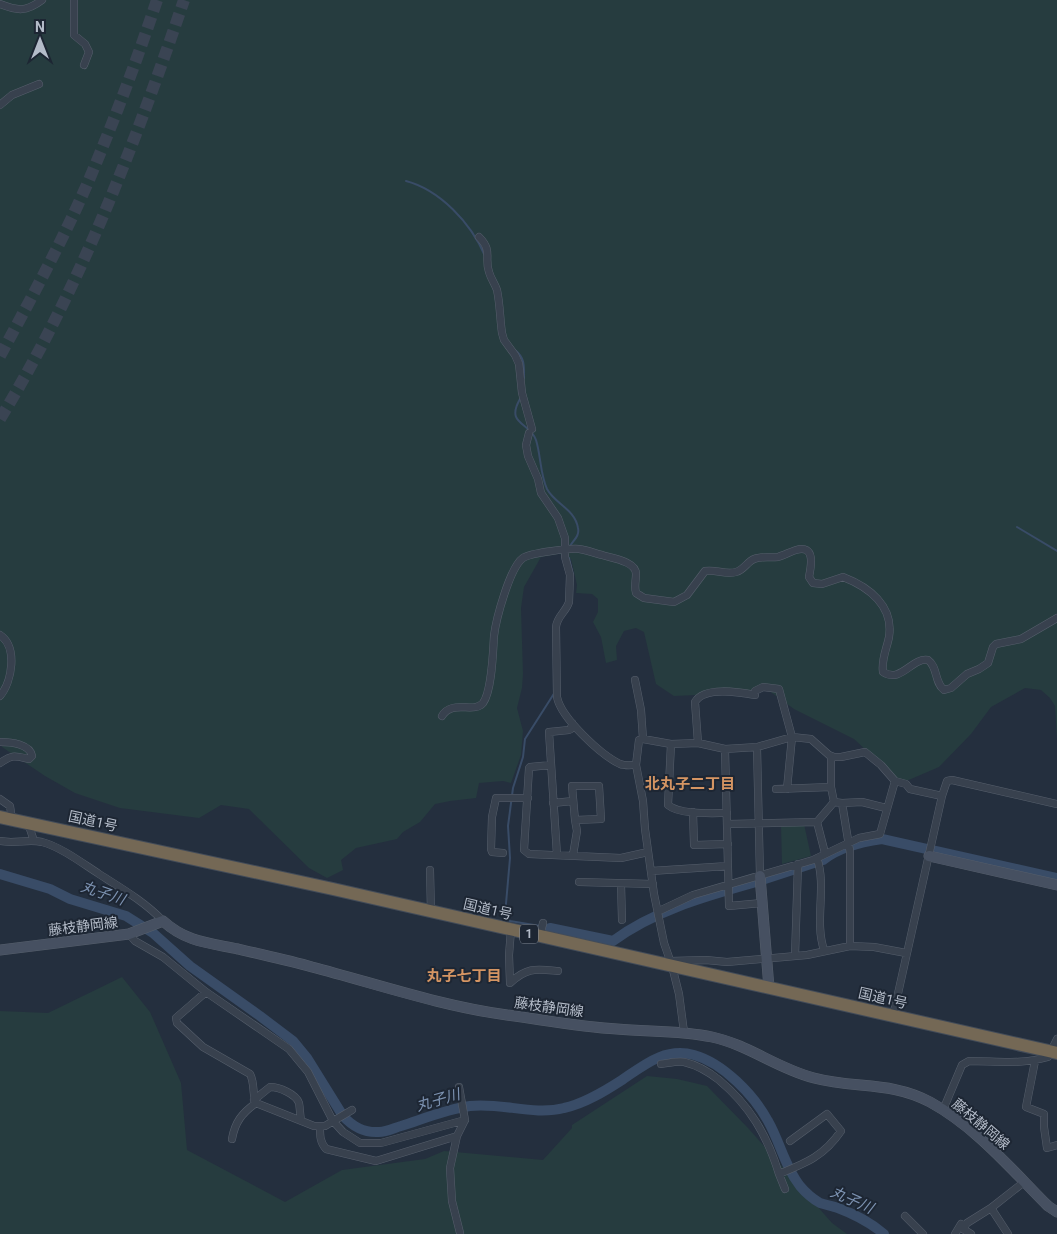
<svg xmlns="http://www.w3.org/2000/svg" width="1057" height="1234" viewBox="0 0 1057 1234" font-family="Roboto,'Noto Sans JP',sans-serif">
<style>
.green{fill:#263c3f}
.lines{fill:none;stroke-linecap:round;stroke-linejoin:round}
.stream{stroke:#394c67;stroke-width:2}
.river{stroke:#394c67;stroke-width:10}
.highway-tunnel{stroke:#3a4453;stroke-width:12;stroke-dasharray:12 6;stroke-linecap:butt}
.street-casing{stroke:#565f6c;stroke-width:8}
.secondary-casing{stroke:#565f6c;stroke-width:11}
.highway-casing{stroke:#434c59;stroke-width:14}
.street{stroke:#38414e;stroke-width:7}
.secondary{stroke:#465061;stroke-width:10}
.highway{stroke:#746855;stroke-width:12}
.labels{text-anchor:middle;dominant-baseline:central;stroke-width:4;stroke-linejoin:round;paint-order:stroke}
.shield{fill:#1d2633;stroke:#878f9c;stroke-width:1}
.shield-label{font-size:12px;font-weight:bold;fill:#b4bcc9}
.street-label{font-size:14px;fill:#b4bcc9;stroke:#1d2633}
.neighbourhood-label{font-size:15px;font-weight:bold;fill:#d59563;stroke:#1d2633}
.water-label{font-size:15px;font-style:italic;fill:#7c92b1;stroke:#1d2633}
</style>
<rect width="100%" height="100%" fill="#242f3e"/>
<path class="green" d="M 0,0 L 1057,0 L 1057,740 L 1055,706 L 1050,698 L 1041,690 L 1025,688 L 991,707 L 971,734 L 939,767 L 904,782 L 897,779 L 854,739 L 794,709 L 761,685 L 749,691 L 718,688 L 696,695 L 674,696 L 656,684 L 644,632 L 636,628 L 624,631 L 616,646 L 617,660 L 606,663 L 601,637 L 593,622 L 598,612 L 598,599 L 592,594 L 576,593 L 577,585 L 571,559 L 559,554 L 541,557 L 524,587 L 521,608 L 523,674 L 522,688 L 517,708 L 523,731 L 521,755 L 511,783 L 503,781 L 479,783 L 476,798 L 450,801 L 435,804 L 420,822 L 403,832 L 397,839 L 356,848 L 341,860 L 343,870 L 327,878 L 309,868 L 249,809 L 221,805 L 199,818 L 120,808 L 75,793 L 45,776 L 2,747 L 0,738 Z
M 804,824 L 811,856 L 782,864 L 781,826 Z
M 122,977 L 150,1012 L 181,1083 L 187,1150 L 285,1202 L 342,1170 L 425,1159 L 444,1151 L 543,1160 L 572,1128 L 572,1125 L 647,1076 L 677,1079 L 707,1086 L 748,1128 L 832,1223 L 847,1234 L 0,1234 L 0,1011 L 48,1013 Z"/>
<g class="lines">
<path class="stream" d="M 406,181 C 440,190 471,223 485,256
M 515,350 C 525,358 524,366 524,378
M 520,399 C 505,425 530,422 536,440 C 541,456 540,474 547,489 C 555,504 575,509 578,528 C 580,537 572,541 569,548
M 1017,527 L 1057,551
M 569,558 L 573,575
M 540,926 L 510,921 L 505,915 L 510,858 L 508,826 L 513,788 L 523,757 L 525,739 L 555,692
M 545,927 L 550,928"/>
<path class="river" d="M 0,874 L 50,889 L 70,899 L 126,916 L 153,933 L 190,966 L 260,1016 L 293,1041 L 307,1058 L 343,1116 C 353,1127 364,1133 379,1132 C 387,1132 394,1128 401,1126 C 423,1119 447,1109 470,1106 C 501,1102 533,1116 564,1108 C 584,1104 605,1091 622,1080 C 644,1065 665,1047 694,1055 C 723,1063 754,1095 768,1121 C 780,1142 785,1167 800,1186 C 805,1192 813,1199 820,1203 C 826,1205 833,1206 838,1208 C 854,1214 871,1223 884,1234
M 765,879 L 823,860 C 839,847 861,842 882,839 L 1057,878
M 550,928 L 613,941 C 655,910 707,896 756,882"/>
<path class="highway-tunnel" d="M 0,356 C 33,295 67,233 94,168 C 117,113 138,57 157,0
M 0,419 C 80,288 135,144 184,0"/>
<defs>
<path id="street" d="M 74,0 L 74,35 L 85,44 L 89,52 L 84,65
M 0,4 C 18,11 26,12 42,0
M 0,105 L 12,95 L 39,84
M 479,237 C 493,251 484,257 489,272 C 491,279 495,284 497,290 C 500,304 500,319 502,333 L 504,340 L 515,355 L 519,364 L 522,393 L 532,429
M 529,433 L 526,445 L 528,456 L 538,479 L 541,493 L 558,518 L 565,538 L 565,557 L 570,575 L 569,602 C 566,612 557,616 556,627 L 557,697 C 561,718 601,755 620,764 C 625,766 631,765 636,765
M 0,635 C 18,647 12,682 0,696
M 635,680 L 641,710 L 643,739
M 442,716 C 452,699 474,714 483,703 C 492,691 493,651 494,636 C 496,619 510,567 523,558 C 530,553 570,548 579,549 C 587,550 594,553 602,555 C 611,558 636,561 636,574 C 636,581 634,586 636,593 L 644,598 L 674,602 L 687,595 L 705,571 C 716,569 725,575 736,572 C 744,570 747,562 754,559 C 761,556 770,558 778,557 C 784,555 790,552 796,550 C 816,544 811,567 809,577 L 813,583 L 822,584 L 843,577 C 869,587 894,606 889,637 C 887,648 881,660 883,672 C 901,684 912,657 928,660 C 938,667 934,682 944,690 L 951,688 L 967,674 L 979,669 L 988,663 L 993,647 L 996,644 L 1021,639 L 1057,618
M 0,742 C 11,742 30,744 32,756 L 29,759 C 15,756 13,754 0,763
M 698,743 L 695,702 C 704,686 739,692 755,695 L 755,691 L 763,687 L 779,689 L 792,737 L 787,789
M 671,744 L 668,805 C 680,815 711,813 727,813
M 757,747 L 760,876
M 725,749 L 729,906 L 762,903
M 831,756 L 831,787 L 834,802 L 842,803 L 862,802 L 886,808
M 551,765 L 530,767 L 529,768 L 524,850 L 529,854 L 621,858 L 648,852
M 572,786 L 599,786 L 601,819 L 575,820 Z
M 776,789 L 831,787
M 0,799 L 10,806 L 12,819
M 553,803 L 573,801
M 842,803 L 850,852 L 850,946
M 693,812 L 694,845 L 728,844
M 817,822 L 825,853
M 28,823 L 34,841
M 727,824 L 817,822 L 834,802
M 0,841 C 14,844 28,839 42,842 C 61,847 82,863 99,874 C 121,888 145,902 163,921
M 503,853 L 492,852 L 491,849 L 492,817 L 496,798 L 528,798
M 557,855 L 549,732 L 569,730 L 571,729 L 572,723
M 573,855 L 577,831 L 575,820
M 817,858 C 827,888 814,920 824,950
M 430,870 L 431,912
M 651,871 L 728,866
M 579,882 L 653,884
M 621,884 L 622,920
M 659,911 L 693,895 L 813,860 L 859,838 L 880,834 L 895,781
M 511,930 L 509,955 L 510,983 C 527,967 536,969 558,971
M 129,934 L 135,941 L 163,957 L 206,992 L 289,1049 L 308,1072 L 333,1121 L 343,1132 L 360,1143 L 381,1143 L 465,1120
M 540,936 L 543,923
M 795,956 L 798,864
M 670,961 L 706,960 L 727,962 L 807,955 L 850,946 L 874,947 L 906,953
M 206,992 L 176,1018 L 177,1023 L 203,1047 L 250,1074 C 255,1083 252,1094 256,1103 L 314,1126 L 325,1126 L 352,1110
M 893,1016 L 942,796 L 947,781 L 952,780 L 1057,804
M 684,1032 L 679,994 L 672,966 L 664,943 L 654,894 L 645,829 L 643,801 L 636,765 L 639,740 L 643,739 L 671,744 L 698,743 L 725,749 L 757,747 L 792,737 L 811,739 L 829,755 L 834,757 L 841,757 L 865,752 L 881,765 L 895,781 L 906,784 L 910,789 L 942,796
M 1035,1061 L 1026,1107 L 1044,1114 L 1044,1127 L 1047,1148 L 1057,1145
M 661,1064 C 669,1063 677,1061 684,1062 C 697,1065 709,1072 719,1080 C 750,1106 767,1135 779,1174
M 459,1087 L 465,1120 L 457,1136 L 450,1168 L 452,1201 L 460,1233
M 254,1100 L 270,1087 C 279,1087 296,1094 299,1103 C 300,1108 300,1115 301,1120
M 943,1110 L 962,1065 L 969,1061 C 997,1061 1021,1065 1048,1057 L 1057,1039
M 320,1127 C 320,1136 320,1142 326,1149 L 376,1161 L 457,1136
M 232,1139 C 235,1122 242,1113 256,1103
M 785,1189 L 779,1174 C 806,1163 824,1156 841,1131 L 827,1114 L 790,1141
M 991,1208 L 1008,1234
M 905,1216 L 923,1234
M 955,1234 L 961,1224 L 964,1226
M 971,1234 L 963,1229 L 967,1223 L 991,1208 L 1024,1182"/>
<path id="secondary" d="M 929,856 L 1057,885
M 760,876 L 769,988
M 0,950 L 129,934 L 163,921 C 186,942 209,943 238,949 C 263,955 288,960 312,967 C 377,984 441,1006 507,1015 C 544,1020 580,1027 617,1029 C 649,1032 680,1030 712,1037 C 749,1045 778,1069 814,1078 C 855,1089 891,1081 930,1102 C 976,1127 1011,1169 1048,1206 L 1057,1212"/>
<path id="highway" d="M 0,817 L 333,889 L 1057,1053"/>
</defs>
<use href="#street" class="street-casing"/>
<use href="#secondary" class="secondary-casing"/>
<use href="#highway" class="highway-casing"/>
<use href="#street" class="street"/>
<use href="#secondary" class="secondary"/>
<use href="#highway" class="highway"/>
</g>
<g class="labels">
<rect class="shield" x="520" y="924.5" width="18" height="19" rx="4"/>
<g class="shield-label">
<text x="529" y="934">1</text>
</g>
<g class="street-label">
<text transform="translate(93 821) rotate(12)">国道1号</text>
<text transform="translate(488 909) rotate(13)">国道1号</text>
<text transform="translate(83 926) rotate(-7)">藤枝静岡線</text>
<text transform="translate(883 998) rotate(13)">国道1号</text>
<text transform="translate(549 1007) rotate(8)">藤枝静岡線</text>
<text transform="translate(981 1124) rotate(40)">藤枝静岡線</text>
</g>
<g class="neighbourhood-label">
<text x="690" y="784">北丸子二丁目</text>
<text x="464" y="976">丸子七丁目</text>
</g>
<g class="water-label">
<text transform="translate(103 893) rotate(19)">丸子川</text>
<text transform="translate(438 1100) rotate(-16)">丸子川</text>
<text transform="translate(852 1200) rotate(24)">丸子川</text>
</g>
</g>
<g transform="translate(40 40)" stroke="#1d2633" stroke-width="4" paint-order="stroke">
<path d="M0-4L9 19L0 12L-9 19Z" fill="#b4bcc9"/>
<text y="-8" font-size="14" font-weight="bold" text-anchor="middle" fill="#b4bcc9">N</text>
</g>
</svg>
